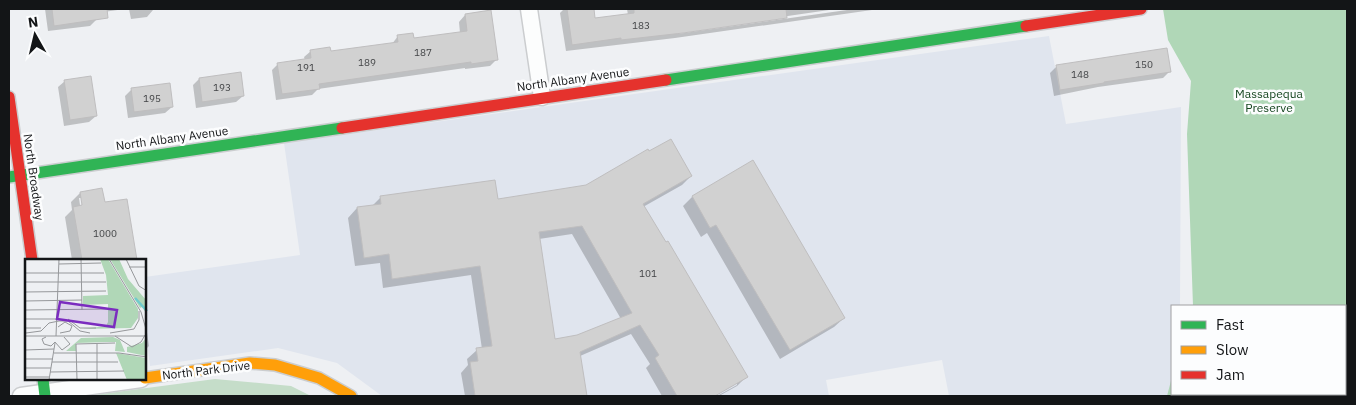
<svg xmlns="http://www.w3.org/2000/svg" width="1356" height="405" viewBox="0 0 1356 405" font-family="'IBM Plex Sans',sans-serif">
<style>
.built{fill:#e0e5ee}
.green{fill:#c5ddc9}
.forest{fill:#b0d7b7}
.shadow{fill:#0003;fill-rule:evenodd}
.building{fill:#d1d1d1;stroke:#bfbebf;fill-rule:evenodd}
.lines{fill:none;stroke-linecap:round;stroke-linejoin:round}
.street-casing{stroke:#cbcdcf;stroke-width:19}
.fast-casing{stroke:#cbcdcf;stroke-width:14}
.slow-casing{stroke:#cbcdcf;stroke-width:14}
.jam-casing{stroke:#cbcdcf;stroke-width:14}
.street{stroke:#fcfdfd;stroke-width:16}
.fast{stroke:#30b455;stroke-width:11}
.slow{stroke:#ff9f0a;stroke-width:11}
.jam{stroke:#e5322d;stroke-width:11}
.labels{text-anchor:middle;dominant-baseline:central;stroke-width:5;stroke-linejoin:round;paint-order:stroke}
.number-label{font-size:10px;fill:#424446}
.street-label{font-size:12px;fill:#131517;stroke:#fcfdfe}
.park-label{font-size:12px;fill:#14451e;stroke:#fcfdfe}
.inset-river{fill:none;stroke:#6fcbcd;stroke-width:2.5}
.inset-road{fill:none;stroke:#96989b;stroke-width:1}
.view{fill:#7b2cbf;fill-opacity:0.15;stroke:#7b2cbf;stroke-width:2.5}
.inset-edge{fill:none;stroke:#131517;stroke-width:2.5}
</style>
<rect width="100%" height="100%" fill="#eef0f3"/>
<path class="built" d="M 1049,36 L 1066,124 L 1181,107 L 1180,306 L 1172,306 L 1172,394 L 1180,396 L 949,396 L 942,360 L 826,380 L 829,396 L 382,396 L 337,363 L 278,348 L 150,366 L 145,327 L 145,277 L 300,255 L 284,143 Z"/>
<path class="green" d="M 215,379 L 291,386 L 311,396 L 86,396 Z"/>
<path class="forest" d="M 1163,9 L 1347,9 L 1347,396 L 1167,396 L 1172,377 L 1172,394 L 1345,394 L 1345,306 L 1193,306 L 1187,134 L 1191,81 L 1168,40 Z"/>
<path class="shadow" d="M 45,9 L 125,9 L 96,13 L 97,19 L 90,26 L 48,31 Z
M 129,9 L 153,9 L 153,10 L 147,17 L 131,19 Z
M 564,9 L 592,9 L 594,20 L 628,15 L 627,9 L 652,9 L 652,12 L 675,9 L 836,9 L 676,32 L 677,34 L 854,9 L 879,9 L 675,38 L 566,51 L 560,13 Z
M 490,12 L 497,59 L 490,66 L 465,69 L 465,68 L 318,89 L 312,95 L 276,100 L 272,70 L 278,64 L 305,60 L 304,57 L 311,51 L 330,53 L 392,44 L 398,36 L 413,40 L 460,33 L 459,22 L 465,15 Z
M 1057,66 L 1169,72 L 1163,78 L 1098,87 L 1054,96 L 1050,73 Z
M 199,79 L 243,96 L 236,102 L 196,108 L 193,85 Z
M 65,81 L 96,116 L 89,122 L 64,126 L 58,87 Z
M 132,89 L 172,107 L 165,113 L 128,118 L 125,96 Z
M 753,162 L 844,318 L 834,327 L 780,359 L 707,233 L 701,237 L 683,206 L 692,197 Z
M 691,176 L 682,185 L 643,207 L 746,377 L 737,386 L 719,396 L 717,396 L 737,385 L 737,382 L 712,396 L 662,396 L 646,368 L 650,364 L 631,334 L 580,356 L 586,396 L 465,396 L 461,373 L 468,365 L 467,359 L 477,350 L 482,349 L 471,275 L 383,288 L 380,263 L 355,266 L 348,218 L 357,208 L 372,206 L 381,197 L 497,200 ZM 572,234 L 621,319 L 578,337 L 554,340 L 539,239 Z
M 101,189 L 104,204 L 135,260 L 72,260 L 65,217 L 72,210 L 71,202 L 80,193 ZM 79,198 L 82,198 L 84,211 L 81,212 Z
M 145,319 L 149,346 L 145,350 Z"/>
<path class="building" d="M 52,9 L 107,9 L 108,18 L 54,26 Z
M 567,9 L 594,9 L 595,18 L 634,13 L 634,9 L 786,9 L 787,18 L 683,33 L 621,40 L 621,38 L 572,45 Z
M 491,10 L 498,60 L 471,64 L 471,62 L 319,84 L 320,89 L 282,94 L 277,63 L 311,58 L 310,50 L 330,47 L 331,51 L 398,42 L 397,35 L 413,33 L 414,38 L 467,31 L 465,14 Z
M 1167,48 L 1171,72 L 1104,82 L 1104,83 L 1060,90 L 1056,65 Z
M 241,72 L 244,96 L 202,102 L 199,78 Z
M 91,76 L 97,116 L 70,120 L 64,80 Z
M 170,83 L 173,107 L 134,112 L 131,88 Z
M 671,139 L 692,176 L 643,204 L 666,242 L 668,241 L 748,377 L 715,396 L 677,396 L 655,358 L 659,355 L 640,325 L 580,352 L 587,396 L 475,396 L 470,362 L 478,361 L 476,348 L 492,346 L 480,266 L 392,279 L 389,254 L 364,258 L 357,207 L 381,204 L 380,196 L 495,180 L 498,199 L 586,185 L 648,149 L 649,151 ZM 582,226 L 632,313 L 577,335 L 555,339 L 539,232 Z
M 753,160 L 845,318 L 790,350 L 716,225 L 710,228 L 692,196 Z
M 102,188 L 105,202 L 127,199 L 137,260 L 82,260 L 73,207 L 82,205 L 80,192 Z"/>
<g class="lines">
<defs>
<path id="street" d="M 529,9 L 542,97
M 21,396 L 141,379"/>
<path id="fast" d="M 666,80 L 1026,26
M 9,177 L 342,128
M 43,379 L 45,396"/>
<path id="slow" d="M 145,378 L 250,363 L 275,365 L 319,378 L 351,396"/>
<path id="jam" d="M 1026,26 L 1141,9
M 9,97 L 32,260
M 342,128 L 666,80"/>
</defs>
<use href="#street" class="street-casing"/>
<use href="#fast" class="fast-casing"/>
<use href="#slow" class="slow-casing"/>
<use href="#jam" class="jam-casing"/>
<use href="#street" class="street"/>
<use href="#fast" class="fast"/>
<use href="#slow" class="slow"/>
<use href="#jam" class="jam"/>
</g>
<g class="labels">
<g class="number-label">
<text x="641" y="25">183</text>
<text x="423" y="52">187</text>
<text x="367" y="62">189</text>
<text x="1144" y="64">150</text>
<text x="306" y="67">191</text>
<text x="1080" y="74">148</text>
<text x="222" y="87">193</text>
<text x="152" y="98">195</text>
<text x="105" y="233">1000</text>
<text x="648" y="273">101</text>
</g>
<g class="street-label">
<text transform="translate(573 79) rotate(-8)">North Albany Avenue</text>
<text transform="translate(172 138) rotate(-8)">North Albany Avenue</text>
<text transform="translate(34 177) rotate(82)">North Broadway</text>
<text transform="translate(206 370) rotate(-7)">North Park Drive</text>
</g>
<g class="park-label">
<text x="1269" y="93">Massapequa<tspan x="1269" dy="14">Preserve</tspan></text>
</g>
</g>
<g transform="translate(25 259)">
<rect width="121" height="121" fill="#eef0f3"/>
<path d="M 75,0 L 83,0 L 113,50 L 113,59 L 106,69 L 57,70 L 81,67 L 83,63 L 83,45 L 58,46 L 58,37 L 83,36 L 81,16 ZM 85,0 L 94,0 L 103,20 L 121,41 L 121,54 L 117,48 L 115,49 ZM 88,78 L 95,81 L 100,93 L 90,92 L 91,83 L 82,83 L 51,84 L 51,92 L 41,92 L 56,79 ZM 121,79 L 121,97 L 102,93 L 102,88 L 117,84 ZM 91,94 L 121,99 L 121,121 L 102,121 Z" fill="#b0d7b7"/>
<path class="inset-river" d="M 110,39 L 122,52"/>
<path class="inset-road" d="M 56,0 L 57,51M 84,0 L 116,53 L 121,70M 101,0 L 114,27 L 122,32M 34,5 L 76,4M 104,8 L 122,8M 0,14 L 79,14M 0,23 L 81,23M 0,33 L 81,32M 0,42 L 57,41M 0,51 L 83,50M 0,60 L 33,60M 43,60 L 55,69 L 71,69M 33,68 L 40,63 L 47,67 L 45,72 L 35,74M 0,69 L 16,69M 1,74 L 16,72 L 24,64 L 34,62 L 43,62 L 55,72 L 65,74M 85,74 L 109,70 L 114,61 L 114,52M 0,77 L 122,77M 31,77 L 34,0M 90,77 L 107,88 L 116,83 L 120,76M 21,78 L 17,80 L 19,85 L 26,87 L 30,83 L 37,91 L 45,85 L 39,78M 72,85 L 72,121M 0,91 L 29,90M 29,94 L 94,94 L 122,98M 0,100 L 28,100M 27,103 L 93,103M 0,109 L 26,109M 25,113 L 99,112M 0,118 L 24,118M 24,121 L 30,84M 52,121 L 51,85 L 90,84"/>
<path class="view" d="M 35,43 L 92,51 L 89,68 L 32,60 Z"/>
<rect width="121" height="121" class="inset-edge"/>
</g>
<rect width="1356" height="405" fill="none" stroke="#131517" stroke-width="20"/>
<rect x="1171" y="305" width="175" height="90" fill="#fcfdfe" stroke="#9fa0a2"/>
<rect x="1181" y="321" width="25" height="8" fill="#30b455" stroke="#9fa0a2"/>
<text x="1216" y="330" font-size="15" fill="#131517">Fast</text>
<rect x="1181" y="346" width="25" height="8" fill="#ff9f0a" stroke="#9fa0a2"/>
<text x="1216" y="355" font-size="15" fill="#131517">Slow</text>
<rect x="1181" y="371" width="25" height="8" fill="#e5322d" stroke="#9fa0a2"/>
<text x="1216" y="380" font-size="15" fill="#131517">Jam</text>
<g transform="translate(35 35) rotate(352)" stroke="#fcfdfe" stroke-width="4" paint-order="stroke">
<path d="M0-4L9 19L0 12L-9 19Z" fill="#131517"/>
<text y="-8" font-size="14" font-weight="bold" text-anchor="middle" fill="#131517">N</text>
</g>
</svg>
